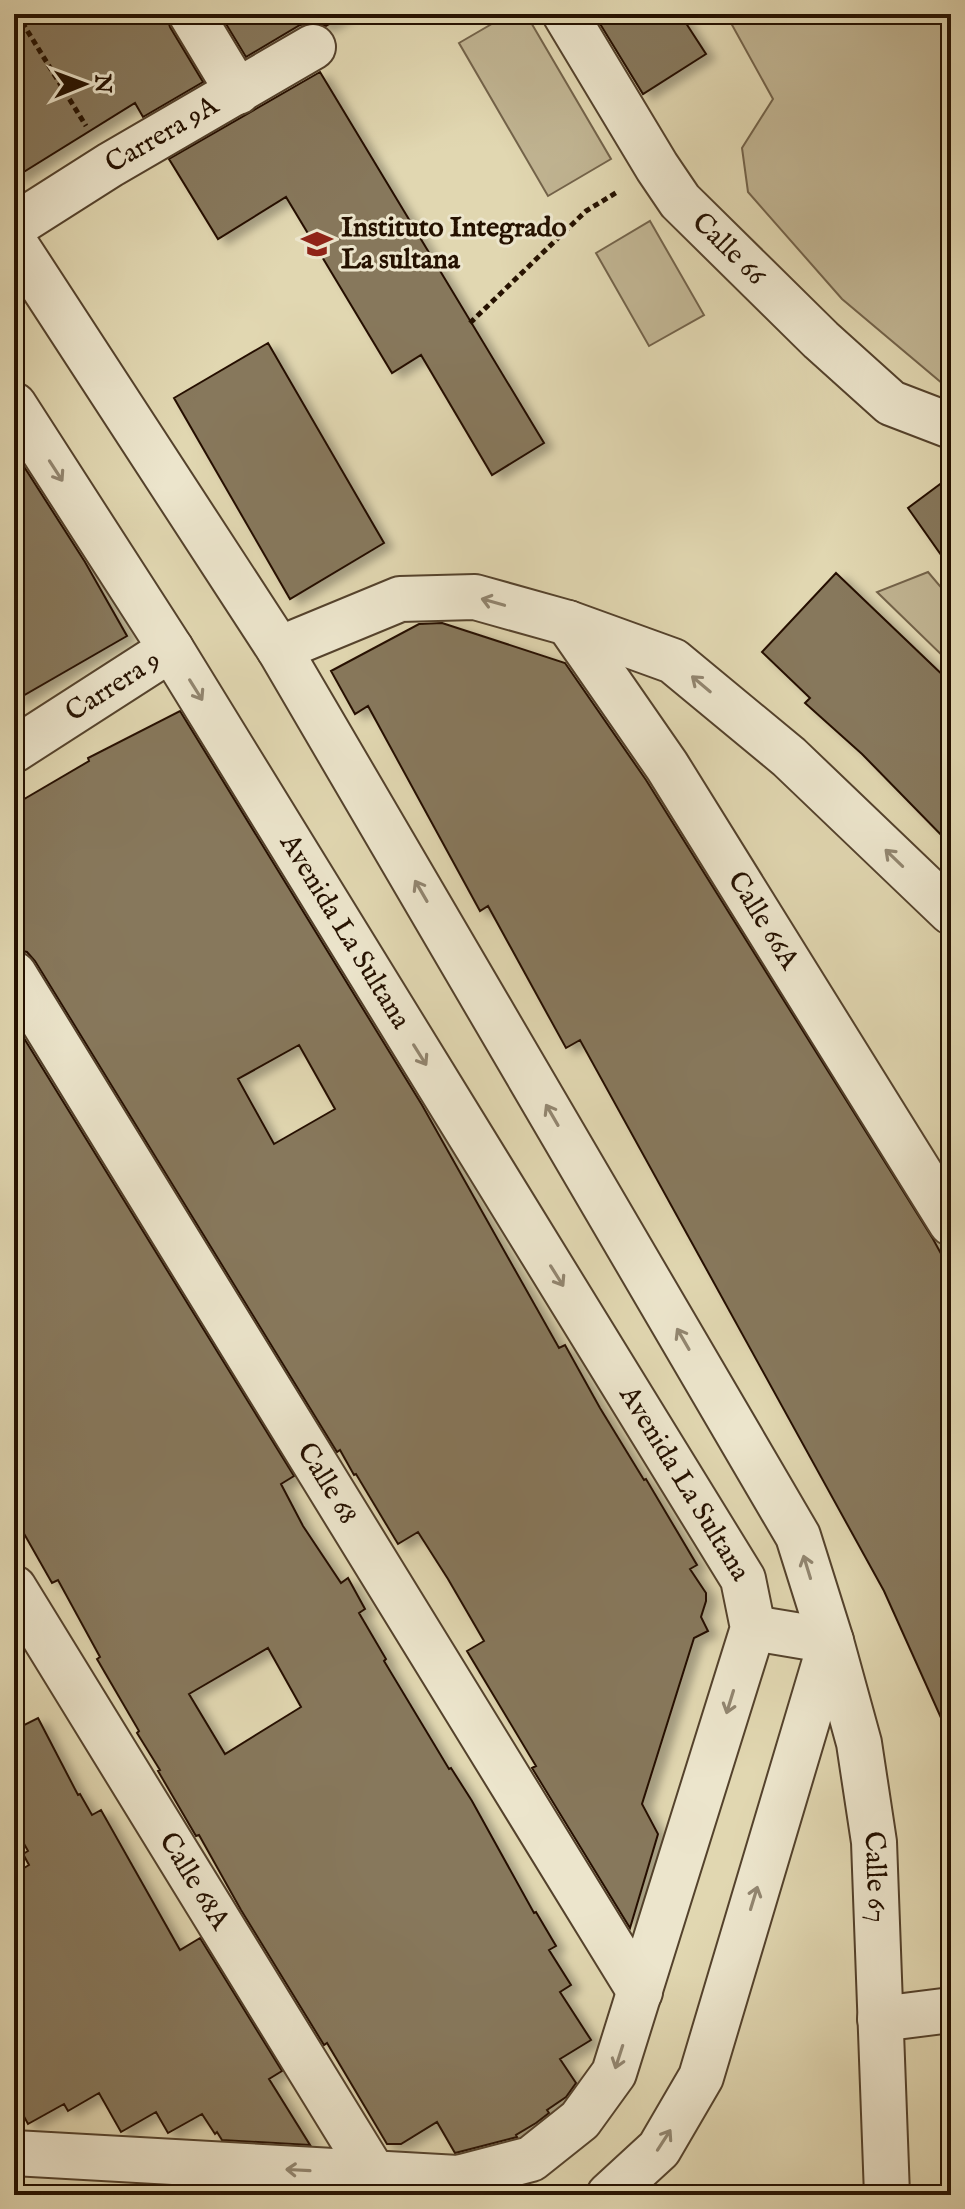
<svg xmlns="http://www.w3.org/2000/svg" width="965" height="2209" viewBox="0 0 965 2209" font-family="'IM FELL English',serif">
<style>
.green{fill:#c1b593;stroke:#73634a;stroke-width:2}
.building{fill:#87785c;stroke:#251100;stroke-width:2;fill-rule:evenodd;filter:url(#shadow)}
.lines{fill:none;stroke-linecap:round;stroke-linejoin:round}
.minor-casing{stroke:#54422c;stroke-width:48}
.path{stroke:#251100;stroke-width:5;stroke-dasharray:6 4;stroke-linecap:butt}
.minor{stroke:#ece5cc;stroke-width:44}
.oneway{stroke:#928670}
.labels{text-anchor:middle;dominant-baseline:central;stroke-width:6;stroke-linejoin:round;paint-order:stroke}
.street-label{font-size:28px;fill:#251100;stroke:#ece5cc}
.poi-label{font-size:28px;font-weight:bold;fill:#251100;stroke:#ece5cc;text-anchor:start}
</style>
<defs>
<filter id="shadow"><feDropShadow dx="9" dy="5" stdDeviation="4" flood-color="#0004"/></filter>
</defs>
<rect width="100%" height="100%" fill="#e1d7b1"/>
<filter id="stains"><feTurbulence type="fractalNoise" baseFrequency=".0025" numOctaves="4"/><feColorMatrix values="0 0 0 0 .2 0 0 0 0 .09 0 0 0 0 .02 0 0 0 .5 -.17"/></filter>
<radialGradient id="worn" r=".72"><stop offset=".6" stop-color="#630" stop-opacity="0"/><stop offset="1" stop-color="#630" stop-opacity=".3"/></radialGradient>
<path class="green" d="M 509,14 L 526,14 L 611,159 L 548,196 L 459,43 Z
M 726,14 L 951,14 L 951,385 L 943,384 L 842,299 L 748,192 L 742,148 L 773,99 Z
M 650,221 L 704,315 L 649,346 L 596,253 Z
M 928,572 L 951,599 L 951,664 L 877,592 Z"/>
<path class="building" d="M 14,14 L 166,14 L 170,27 L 203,82 L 143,117 L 135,103 L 14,178 Z
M 220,14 L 346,14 L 326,26 L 314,22 L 300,25 L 246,57 Z
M 594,14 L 680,14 L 706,54 L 643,94 Z
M 320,72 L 544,443 L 492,475 L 421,355 L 392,373 L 286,197 L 218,239 L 169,159 Z
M 268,343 L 384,543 L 290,599 L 174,398 Z
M 14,451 L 85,562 L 127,636 L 14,701 Z
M 951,476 L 951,569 L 908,508 Z
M 836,573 L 951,683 L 951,845 L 862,754 L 805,703 L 810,698 L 762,652 Z
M 442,623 L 565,663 L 646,780 L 933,1239 L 951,1272 L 951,1740 L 884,1591 L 580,1040 L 566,1048 L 488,906 L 480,911 L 368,706 L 355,714 L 331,671 L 419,624 Z
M 180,711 L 422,1105 L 559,1348 L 565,1345 L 600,1408 L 644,1480 L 646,1479 L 697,1565 L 690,1569 L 706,1593 L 706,1601 L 701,1617 L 708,1631 L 694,1638 L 642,1804 L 658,1834 L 630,1928 L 532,1768 L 536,1766 L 467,1651 L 484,1641 L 448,1579 L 418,1532 L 398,1544 L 356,1474 L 354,1475 L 340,1450 L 337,1452 L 35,961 L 27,952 L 14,949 L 14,805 L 89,761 L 88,758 ZM 299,1045 L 335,1109 L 274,1144 L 238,1079 Z
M 14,1022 L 294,1476 L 281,1484 L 303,1526 L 341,1583 L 348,1578 L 365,1609 L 359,1613 L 386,1659 L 384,1661 L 449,1769 L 451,1768 L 472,1801 L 534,1913 L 536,1912 L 556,1946 L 549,1950 L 571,1985 L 560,1992 L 591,2040 L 560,2059 L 576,2083 L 566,2097 L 547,2110 L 549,2113 L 536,2123 L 516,2135 L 517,2137 L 455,2153 L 437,2122 L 401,2144 L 387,2144 L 327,2043 L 324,2045 L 241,1910 L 199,1835 L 196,1836 L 158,1771 L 160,1770 L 137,1733 L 139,1731 L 97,1659 L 100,1657 L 58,1580 L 52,1583 L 14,1516 ZM 268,1648 L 301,1707 L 225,1754 L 189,1694 Z
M 38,1718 L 78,1795 L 80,1794 L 92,1815 L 101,1810 L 180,1950 L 200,1938 L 282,2071 L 269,2079 L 310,2145 L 222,2140 L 217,2132 L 215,2134 L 202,2114 L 168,2133 L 156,2112 L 121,2132 L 99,2093 L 68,2111 L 64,2104 L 28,2124 L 14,2098 L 14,1874 L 29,1865 L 23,1854 L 28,1851 L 14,1826 L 14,1730 Z"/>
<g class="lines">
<defs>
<g id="minor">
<path d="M 191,14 L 238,92"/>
<path id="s1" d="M 565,14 L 657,167 L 680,201 L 821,340 L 891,403 L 951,426"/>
<path id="s2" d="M 14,226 L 110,165 L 313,47"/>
<path d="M 14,242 L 279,649 L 798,1536 L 831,1641 L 701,2077 L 659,2149 L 609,2195"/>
<path id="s3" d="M 14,405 L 171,649 L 743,1579 L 753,1628 L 614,2073 L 580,2120 L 531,2159 L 458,2178 L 14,2153"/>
<path id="s4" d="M 568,623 L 667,766 L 951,1223"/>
<path d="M 279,649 L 400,599 L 475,597 L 568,623 L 673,661 L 789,757 L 951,912"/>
<path id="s5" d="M 14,750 L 171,649"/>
<path id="s6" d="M 14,974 L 640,1992"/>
<path id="s7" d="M 14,1588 L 374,2174"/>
<path id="s8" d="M 753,1628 L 831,1641 L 859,1743 L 874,1842 L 887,2195"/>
<path d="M 880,2019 L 951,2010"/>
</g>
</defs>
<use href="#minor" class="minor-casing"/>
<path class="path" d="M 17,14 L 86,126
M 350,22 L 362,14
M 470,323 L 586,211 L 619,191"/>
<use href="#minor" class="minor"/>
</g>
<defs><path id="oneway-shaft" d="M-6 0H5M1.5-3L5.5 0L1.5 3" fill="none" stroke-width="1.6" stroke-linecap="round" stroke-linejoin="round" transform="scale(2)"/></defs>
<g class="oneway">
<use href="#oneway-shaft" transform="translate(56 471) rotate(57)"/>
<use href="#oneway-shaft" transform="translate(493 602) rotate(-164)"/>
<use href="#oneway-shaft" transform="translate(701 684) rotate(-140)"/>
<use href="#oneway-shaft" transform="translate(196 690) rotate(58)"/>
<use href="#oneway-shaft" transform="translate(894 858) rotate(-136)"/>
<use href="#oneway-shaft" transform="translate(421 891) rotate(-120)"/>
<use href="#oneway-shaft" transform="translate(420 1055) rotate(58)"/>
<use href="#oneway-shaft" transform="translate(552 1115) rotate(-120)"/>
<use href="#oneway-shaft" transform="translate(557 1276) rotate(58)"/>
<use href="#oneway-shaft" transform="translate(683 1339) rotate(-120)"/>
<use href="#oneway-shaft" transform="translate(807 1567) rotate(-107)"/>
<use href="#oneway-shaft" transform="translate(730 1702) rotate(107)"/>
<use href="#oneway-shaft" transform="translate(754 1898) rotate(-73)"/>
<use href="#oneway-shaft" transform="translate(619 2057) rotate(108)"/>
<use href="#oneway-shaft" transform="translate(664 2140) rotate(-57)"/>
<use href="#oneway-shaft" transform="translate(298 2170) rotate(-177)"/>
</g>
<defs>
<symbol id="school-bare" viewBox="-9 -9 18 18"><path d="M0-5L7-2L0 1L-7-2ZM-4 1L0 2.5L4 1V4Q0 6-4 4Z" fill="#8f2418" stroke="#ece5cc" stroke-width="2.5" paint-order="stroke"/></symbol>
</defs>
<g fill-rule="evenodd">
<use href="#school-bare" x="295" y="222" width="44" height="44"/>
</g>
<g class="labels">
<g class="street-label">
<text stroke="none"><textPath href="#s2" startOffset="174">Carrera 9A</textPath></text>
<text stroke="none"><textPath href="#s1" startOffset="288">Calle 66</textPath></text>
<text stroke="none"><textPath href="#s5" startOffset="118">Carrera 9</textPath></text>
<text stroke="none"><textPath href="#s4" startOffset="356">Calle 66A</textPath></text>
<text stroke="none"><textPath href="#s3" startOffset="622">Avenida La Sultana</textPath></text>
<text stroke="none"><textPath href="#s6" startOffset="598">Calle 68</textPath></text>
<text stroke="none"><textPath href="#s3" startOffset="1270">Avenida La Sultana</textPath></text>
<text stroke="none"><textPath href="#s8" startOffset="320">Calle 67</textPath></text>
<text stroke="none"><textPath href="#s7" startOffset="344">Calle 68A</textPath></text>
</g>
<g class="poi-label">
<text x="341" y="228">Instituto Integrado<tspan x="341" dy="32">La sultana</tspan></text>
</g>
</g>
<rect width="965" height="2209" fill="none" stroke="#e1d7b1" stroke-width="48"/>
<rect x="16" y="16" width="933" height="2177" fill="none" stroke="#251100" stroke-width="4"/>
<rect x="24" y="24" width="917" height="2161" fill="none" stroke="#251100" stroke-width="2"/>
<g transform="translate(84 84) rotate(89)" stroke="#ece5cc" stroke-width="6" paint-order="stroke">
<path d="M0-6L14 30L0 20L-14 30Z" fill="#251100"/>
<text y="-12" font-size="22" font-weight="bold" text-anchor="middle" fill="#251100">N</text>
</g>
<rect width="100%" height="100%" filter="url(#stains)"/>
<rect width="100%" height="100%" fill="url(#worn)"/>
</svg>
